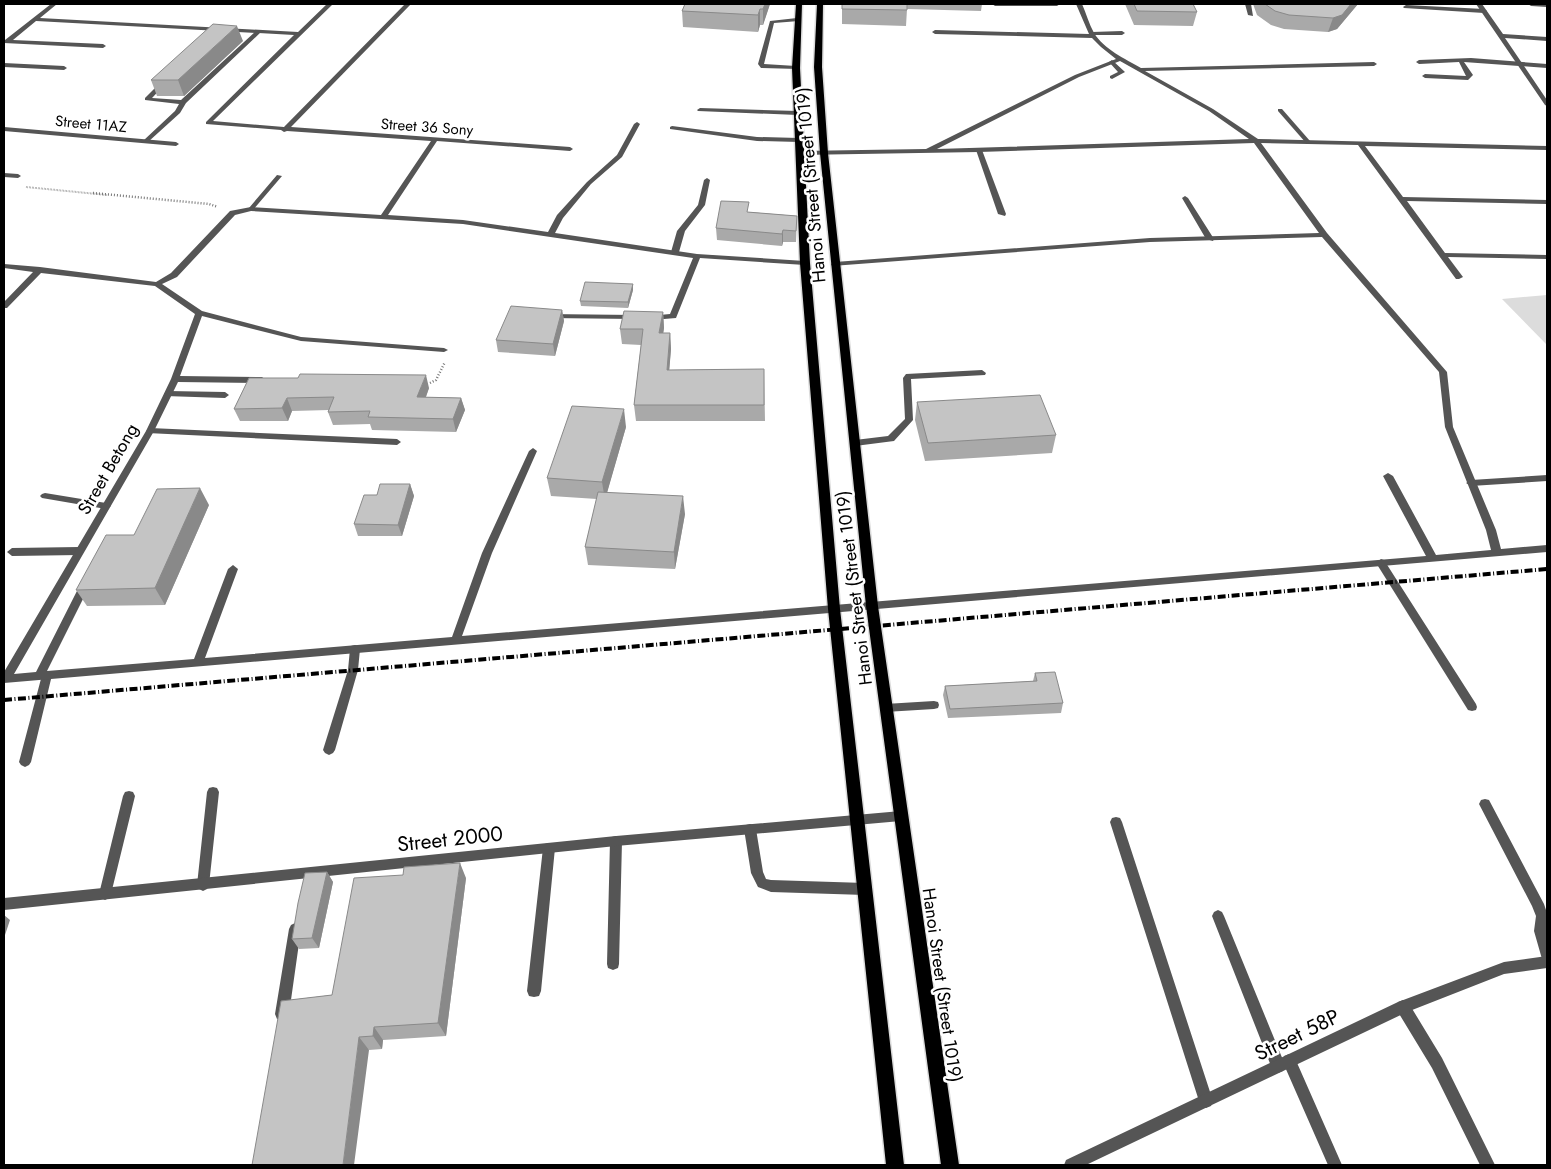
<svg xmlns="http://www.w3.org/2000/svg" width="1551" height="1169" viewBox="0 0 1551 1169" font-family="Jost,sans-serif">
<style>
.green{fill:#dcdcdc}
.lines{fill:none;stroke-linecap:round;stroke-linejoin:round}
.primary-casing{stroke:#dbdbdb;stroke-width:3}
.path-far1{stroke:#777;stroke-width:2;stroke-dasharray:0.5 1;stroke-linecap:butt}
.path{stroke:#777;stroke-width:2.5;stroke-dasharray:1 2;stroke-linecap:butt}
.service{fill:#555;fill-rule:evenodd}
.minor{fill:#555;fill-rule:evenodd}
.tertiary{fill:#555;fill-rule:evenodd}
.primary{fill:#000;fill-rule:evenodd}
.rail{stroke:#000;stroke-width:4;stroke-dasharray:8 2.5 1 2.5;stroke-linecap:butt}
.wall{fill:#a9a9a9}
.shaded-wall{fill:#898989}
.building{fill:#c4c4c4;stroke:#898989}
.labels{text-anchor:middle;dominant-baseline:central;stroke-width:5;stroke-linejoin:round;paint-order:stroke}
.far-street-label{font-size:15px;fill:#000;stroke:#fff}
.street-label{font-size:18px;fill:#000;stroke:#fff}
.near-street-label{font-size:21px;fill:#000;stroke:#fff}
</style>
<rect width="100%" height="100%" fill="#fff"/>
<path class="green" d="M 1547,295 L 1547,345 L 1502,299 Z"/>
<g class="lines">
<defs>
<path id="primary" d="M 796,4 L 802,4 L 800,68 L 810,263 L 840,609 L 904,1165 L 886,1165 L 828,609 L 800,263 L 792,68 Z
M 817,4 L 823,4 L 822,67 L 828,153 L 878,606 L 959,1165 L 941,1165 L 866,606 L 820,153 L 814,67 Z"/>
</defs>
<use href="#primary" class="primary-casing"/>
<path class="path-far1" d="M 26,187 L 107,195"/>
<path class="path" d="M 93,193 L 209,204 L 218,207
M 430,383 L 436,380 L 445,362"/>
<path class="service" d="M 992,4 L 1060,4 L 1057,6 L 995,6 Z
M 1406,5 L 1484,9 L 1487,11 L 1484,13 L 1404,8 L 1403,7 Z
M 797,18 L 799,19 L 799,21 L 774,23 L 764,64 L 796,66 L 799,68 L 798,69 L 761,68 L 758,64 L 770,21 Z
M 256,31 L 261,32 L 186,103 L 180,113 L 148,142 L 144,142 L 144,140 L 175,111 L 179,104 L 145,100 L 145,98 L 162,81 L 167,82 L 152,98 L 181,100 Z
M 1092,32 L 1122,31 L 1125,33 L 1122,35 L 1090,35 L 1090,33 Z
M 1471,58 L 1547,64 L 1547,68 L 1464,62 L 1473,75 L 1468,80 L 1425,78 L 1422,76 L 1425,74 L 1466,76 L 1459,62 L 1419,64 L 1416,62 L 1419,60 Z
M 1112,60 L 1125,72 L 1112,79 L 1110,78 L 1110,76 L 1118,72 L 1109,62 Z
M 1278,109 L 1282,109 L 1310,141 L 1310,143 L 1306,143 L 1278,111 Z
M 979,148 L 982,150 L 1006,214 L 1005,216 L 998,214 L 976,150 Z
M 277,175 L 282,176 L 253,210 L 249,210 L 249,208 Z
M 707,178 L 710,180 L 705,205 L 685,231 L 679,252 L 675,254 L 672,254 L 671,252 L 677,231 L 698,205 L 704,180 Z
M 1185,196 L 1188,198 L 1214,239 L 1213,241 L 1206,239 L 1182,198 Z
M 982,370 L 986,373 L 985,375 L 911,379 L 913,420 L 894,441 L 855,446 L 851,443 L 855,440 L 888,436 L 905,419 L 903,378 L 906,374 Z
M 168,391 L 225,392 L 229,395 L 225,398 L 165,396 L 164,394 Z
M 150,428 L 397,439 L 401,442 L 397,445 L 147,433 L 146,431 Z
M 1547,475 L 1547,481 L 1471,486 L 1466,483 L 1471,480 Z
M 45,493 L 106,503 L 111,506 L 106,509 L 42,498 L 40,496 L 42,494 Z
M 79,547 L 84,551 L 79,555 L 12,556 L 7,552 L 12,548 Z
M 1381,559 L 1384,560 L 1476,704 L 1477,707 L 1476,710 L 1472,711 L 1468,710 L 1378,566 L 1376,563 Z
M 355,645 L 359,646 L 360,649 L 358,670 L 335,750 L 333,753 L 329,755 L 325,753 L 323,750 L 348,670 L 350,649 L 351,646 Z
M 47,671 L 51,672 L 52,675 L 31,762 L 29,765 L 25,767 L 21,765 L 19,762 L 42,675 L 43,672 Z
M 934,701 L 938,702 L 939,705 L 938,708 L 934,709 L 885,712 L 881,711 L 880,708 L 881,705 L 885,704 Z
M 213,787 L 217,788 L 219,792 L 209,885 L 207,889 L 203,891 L 199,889 L 197,885 L 207,792 L 209,788 Z
M 129,791 L 133,792 L 135,796 L 111,894 L 109,898 L 105,900 L 101,898 L 99,894 L 123,796 L 125,792 Z
M 1485,799 L 1489,800 L 1544,904 L 1547,913 L 1547,961 L 1542,959 L 1534,931 L 1536,916 L 1532,906 L 1479,804 L 1481,800 Z
M 1116,817 L 1120,818 L 1122,822 L 1213,1101 L 1211,1106 L 1206,1108 L 1201,1106 L 1199,1101 L 1110,822 L 1112,818 Z
M 750,824 L 754,825 L 756,829 L 763,872 L 766,879 L 771,880 L 865,883 L 869,885 L 871,889 L 869,893 L 865,895 L 771,892 L 758,887 L 751,873 L 744,829 L 746,825 Z
M 616,836 L 620,837 L 622,841 L 619,964 L 618,968 L 613,970 L 608,968 L 607,964 L 610,841 L 612,837 Z
M 549,843 L 553,844 L 555,848 L 541,991 L 539,996 L 534,997 L 529,996 L 527,991 L 543,848 L 545,844 Z
M 1218,910 L 1222,912 L 1224,916 L 1283,1060 L 1284,1056 L 1289,1054 L 1294,1056 L 1342,1165 L 1328,1165 L 1285,1067 L 1283,1071 L 1278,1073 L 1273,1071 L 1212,916 L 1214,912 Z
M 1403,1000 L 1408,1002 L 1442,1058 L 1495,1165 L 1480,1165 L 1432,1068 L 1398,1012 L 1396,1007 L 1398,1002 Z"/>
<path class="minor" d="M 51,4 L 57,4 L 40,18 L 298,32 L 327,4 L 333,4 L 213,121 L 284,127 L 405,4 L 411,4 L 291,127 L 570,147 L 573,149 L 570,151 L 437,141 L 388,215 L 463,220 L 548,232 L 557,215 L 587,182 L 617,155 L 634,124 L 637,122 L 640,124 L 622,157 L 591,184 L 563,218 L 555,233 L 697,254 L 805,261 L 809,263 L 805,265 L 700,258 L 676,318 L 652,320 L 649,320 L 649,316 L 670,314 L 693,258 L 463,224 L 251,211 L 235,215 L 177,277 L 162,284 L 202,311 L 301,337 L 444,348 L 448,350 L 444,352 L 301,341 L 202,316 L 180,376 L 262,377 L 266,380 L 262,383 L 178,382 L 154,431 L 14,674 L 36,672 L 80,585 L 85,581 L 90,585 L 47,671 L 194,659 L 228,569 L 233,565 L 238,569 L 205,658 L 452,637 L 482,553 L 529,451 L 533,448 L 537,451 L 492,553 L 462,636 L 1426,556 L 1383,476 L 1388,473 L 1393,476 L 1436,555 L 1491,550 L 1486,530 L 1445,427 L 1439,372 L 1322,237 L 1150,242 L 832,266 L 831,264 L 835,262 L 1150,238 L 1319,233 L 1254,143 L 979,152 L 799,155 L 796,153 L 799,151 L 926,149 L 1075,75 L 1116,59 L 1101,47 L 1092,38 L 935,34 L 932,32 L 935,30 L 1089,34 L 1076,4 L 1082,4 C 1086,13 1089,24 1094,33 C 1104,49 1125,59 1141,68 L 1374,62 L 1377,64 L 1374,66 L 1145,71 L 1213,109 L 1258,139 L 1547,146 L 1547,150 L 1365,146 L 1403,197 L 1547,200 L 1547,204 L 1407,201 L 1445,253 L 1547,255 L 1547,259 L 1448,257 L 1463,277 L 1459,279 L 1456,279 L 1358,145 L 1261,143 L 1327,233 L 1447,372 L 1453,427 L 1496,530 L 1501,549 L 1547,545 L 1547,552 L 4,683 L 4,672 L 146,431 L 171,379 L 195,314 L 155,286 L 41,273 L 7,308 L 4,308 L 4,302 L 33,272 L 4,268 L 4,264 L 40,267 L 156,282 L 171,273 L 230,211 L 251,207 L 381,215 L 431,141 L 287,131 L 284,132 L 281,130 L 206,124 L 206,122 L 294,35 L 36,21 L 13,40 L 103,44 L 106,46 L 103,48 L 4,43 L 5,40 ZM 1120,61 L 1209,111 L 1249,139 L 937,149 L 1079,77 Z
M 1245,4 L 1251,4 L 1253,16 L 1248,15 Z
M 1476,4 L 1482,4 L 1503,34 L 1547,37 L 1547,41 L 1505,38 L 1547,100 L 1547,106 L 1545,105 Z
M 1528,4 L 1547,4 L 1547,7 L 1531,6 Z
M 4,63 L 64,66 L 67,68 L 64,70 L 4,67 Z
M 700,108 L 798,111 L 801,113 L 798,115 L 698,111 L 697,110 Z
M 672,126 L 757,137 L 799,138 L 802,140 L 799,142 L 757,141 L 670,129 L 670,127 Z
M 4,127 L 176,142 L 179,144 L 176,146 L 4,131 Z
M 4,173 L 18,174 L 21,176 L 18,178 L 4,177 Z
M 546,314 L 635,315 L 639,317 L 635,319 L 549,318 L 546,318 Z
M 901,811 L 905,812 L 907,816 L 905,820 L 901,821 L 616,846 L 4,910 L 4,898 L 616,836 Z
M 295,923 L 299,925 L 301,929 L 289,1014 L 287,1019 L 282,1021 L 277,1019 L 275,1014 L 289,929 L 291,925 Z"/>
<path class="tertiary" d="M 1547,956 L 1547,968 L 1504,974 L 1407,1012 L 1086,1165 L 1064,1165 L 1066,1160 L 1398,1002 L 1504,962 Z"/>
<use href="#primary" class="primary"/>
<path class="rail" d="M 4,700 L 1547,569"/>
</g>
<path class="wall" d="M 685,4 L 770,4 L 763,25 L 760,25 L 758,32 L 683,27 L 682,11 Z
M 842,4 L 982,4 L 981,11 L 907,9 L 906,26 L 842,24 Z
M 1086,4 L 1193,4 L 1197,12 L 1193,26 L 1134,25 L 1125,4 Z
M 1253,4 L 1358,4 L 1337,29 L 1328,32 L 1284,29 L 1271,25 L 1257,15 Z
M 243,41 L 184,96 L 157,96 L 151,80 Z
M 749,212 L 797,216 L 796,242 L 783,242 L 782,246 L 717,240 L 716,228 Z
M 633,284 L 633,290 L 628,308 L 581,306 L 580,301 Z
M 562,310 L 564,321 L 555,356 L 498,352 L 496,340 Z
M 663,312 L 664,328 L 663,333 L 670,333 L 671,349 L 669,370 L 764,369 L 765,421 L 636,421 L 634,405 L 641,345 L 622,344 L 620,329 Z
M 249,378 L 429,388 L 426,397 L 461,398 L 465,410 L 456,432 L 372,430 L 370,424 L 333,425 L 328,412 L 329,410 L 292,411 L 288,421 L 240,421 L 234,409 Z
M 917,402 L 1056,435 L 1052,453 L 925,461 L 915,420 Z
M 626,427 L 607,492 L 685,514 L 675,569 L 588,565 L 585,547 L 597,499 L 551,496 L 547,478 Z
M 410,484 L 414,496 L 402,536 L 358,536 L 354,524 L 377,495 Z
M 209,505 L 165,605 L 87,606 L 76,590 L 134,535 Z
M 1035,673 L 1063,703 L 1061,713 L 948,718 L 943,695 L 945,686 L 1033,681 Z
M 327,872 L 333,882 L 319,948 L 299,949 L 292,939 Z
M 466,878 L 446,1036 L 383,1040 L 382,1049 L 369,1050 L 281,1001 L 332,995 Z"/>
<path class="shaded-wall" d="M 765,4 L 770,4 L 763,25 L 763,9 Z
M 1351,4 L 1358,4 L 1337,29 L 1328,32 L 1333,18 Z
M 760,9 L 760,25 L 758,32 L 758,15 Z
M 237,26 L 243,41 L 184,96 L 178,80 Z
M 783,230 L 783,242 L 782,246 L 782,234 Z
M 633,284 L 633,290 L 628,308 L 628,302 Z
M 562,310 L 564,321 L 555,356 L 553,344 Z
M 663,312 L 664,328 L 661,349 L 659,333 Z
M 670,333 L 671,349 L 668,386 L 667,370 Z
M 426,375 L 429,388 L 421,410 L 417,397 Z
M 287,398 L 292,411 L 288,421 L 282,408 Z
M 461,398 L 465,410 L 456,432 L 453,419 Z
M 624,409 L 626,427 L 605,500 L 602,482 Z
M 410,484 L 414,496 L 402,536 L 398,525 Z
M 200,488 L 209,505 L 165,605 L 155,588 Z
M 683,496 L 685,514 L 675,569 L 674,552 Z
M 460,863 L 466,878 L 446,1036 L 438,1023 Z
M 327,872 L 333,882 L 319,948 L 312,938 Z
M 4,915 L 10,920 L 4,938 Z
M 374,1027 L 383,1040 L 382,1049 L 373,1036 Z
M 359,1037 L 369,1050 L 354,1165 L 343,1165 Z"/>
<path class="building" d="M 685,4 L 765,4 L 763,9 L 760,9 L 758,15 L 682,11 Z
M 842,4 L 907,4 L 907,10 L 842,9 Z
M 1134,4 L 1193,4 L 1197,12 L 1137,11 Z
M 1265,4 L 1351,4 L 1342,15 L 1333,18 L 1289,15 L 1275,11 Z
M 213,24 L 237,26 L 178,80 L 151,80 Z
M 721,201 L 749,202 L 747,212 L 797,216 L 796,231 L 783,230 L 782,234 L 716,228 Z
M 585,282 L 633,284 L 628,302 L 580,301 Z
M 511,306 L 562,310 L 553,344 L 496,340 Z
M 624,311 L 663,312 L 659,333 L 670,333 L 667,370 L 764,369 L 764,405 L 634,405 L 643,329 L 620,329 Z
M 300,374 L 426,375 L 417,397 L 461,398 L 453,419 L 368,417 L 370,411 L 328,412 L 334,397 L 287,398 L 282,408 L 234,409 L 249,378 L 298,378 Z
M 1040,395 L 1056,435 L 928,443 L 917,402 Z
M 572,406 L 624,409 L 602,482 L 547,478 Z
M 380,484 L 410,484 L 398,525 L 354,524 L 364,495 L 377,495 Z
M 200,488 L 155,588 L 76,590 L 106,535 L 134,535 L 157,489 Z
M 598,492 L 683,496 L 674,552 L 585,547 Z
M 1055,672 L 1063,703 L 950,709 L 945,686 L 1037,681 L 1035,673 Z
M 460,863 L 438,1023 L 374,1027 L 373,1036 L 359,1037 L 343,1165 L 252,1165 L 281,1001 L 332,995 L 354,878 L 403,875 L 404,867 Z
M 327,872 L 312,938 L 292,939 L 298,903 L 305,873 Z"/>
<g class="labels">
<g class="far-street-label">
<text transform="translate(91 124) rotate(5)">Street 11AZ</text>
<text transform="translate(427 127) rotate(4)">Street 36 Sony</text>
</g>
<g class="street-label">
<text transform="translate(811 185) rotate(-95)">Hanoi Street (Street 1019)</text>
<text transform="translate(108 469) rotate(-60)">Street Betong</text>
<text transform="translate(854 588) rotate(-97)">Hanoi Street (Street 1019)</text>
<text transform="translate(942 985) rotate(82)">Hanoi Street (Street 1019)</text>
</g>
<g class="near-street-label">
<text transform="translate(450 839) rotate(-6)">Street 2000</text>
<text transform="translate(1297 1035) rotate(-26)">Street 58P</text>
</g>
</g>
<rect width="1551" height="1169" fill="none" stroke="#000000" stroke-width="10"/>
</svg>
